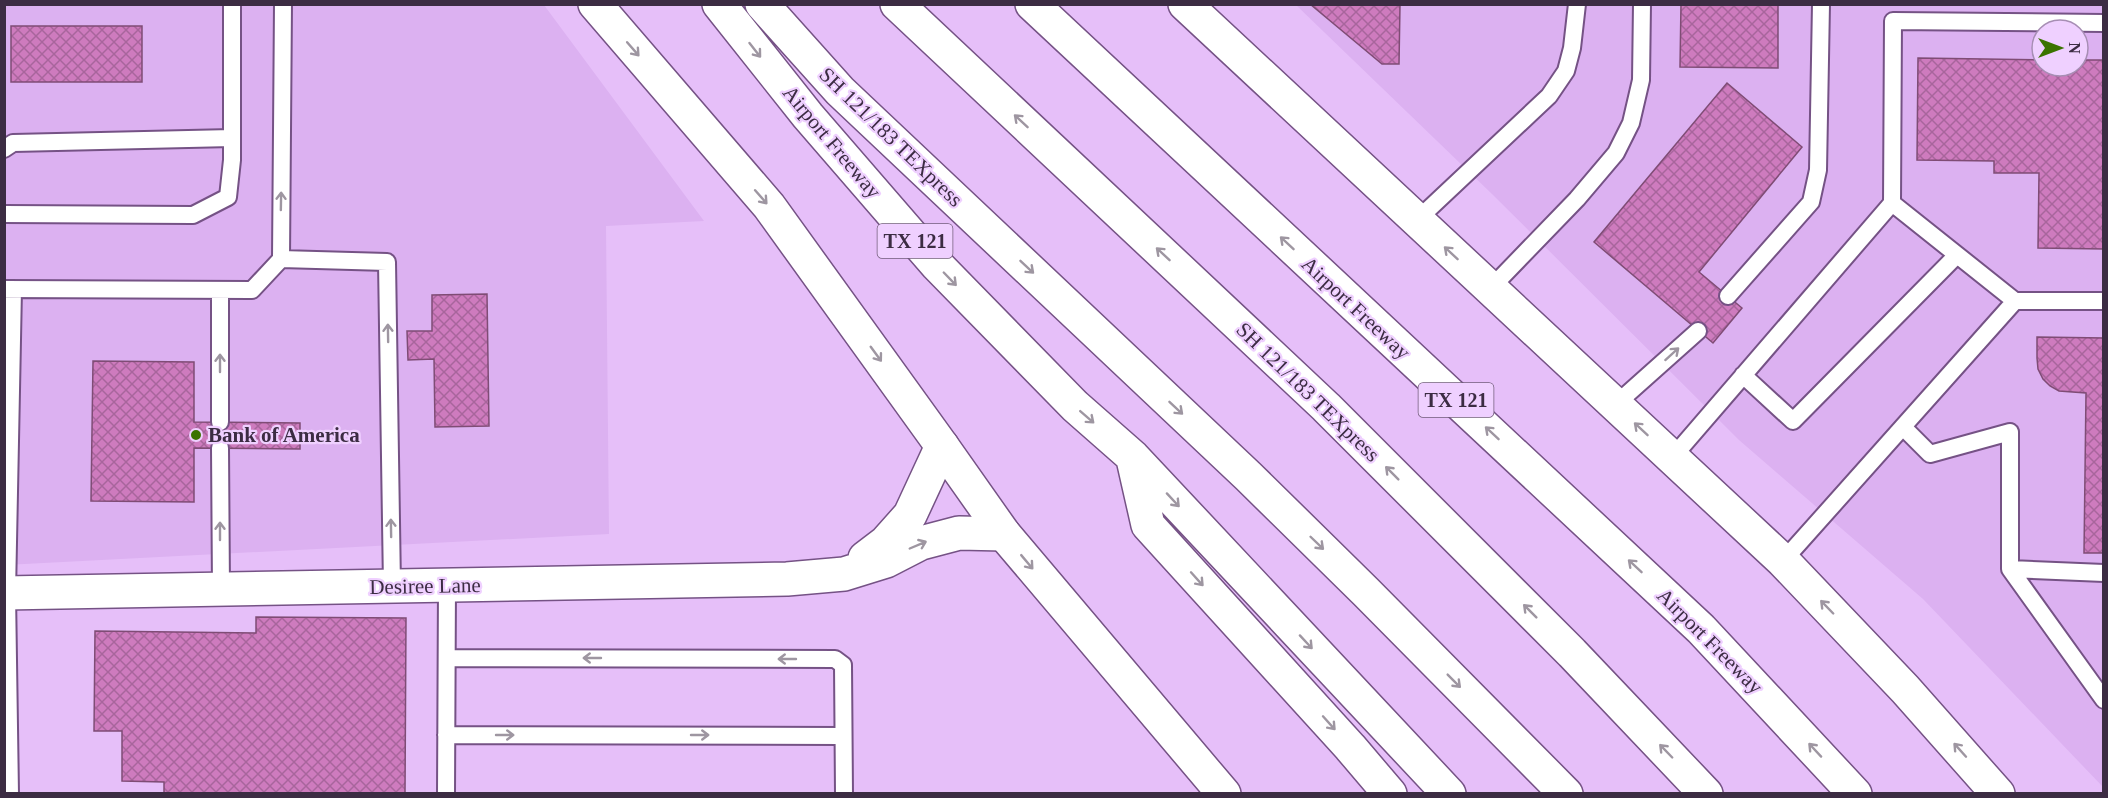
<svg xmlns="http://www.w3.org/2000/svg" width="2108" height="798" viewBox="0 0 2108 798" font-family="'Times New Roman',serif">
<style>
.built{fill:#dcb1f1;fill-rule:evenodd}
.building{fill:url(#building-cross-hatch);stroke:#7f4c75;stroke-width:1.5}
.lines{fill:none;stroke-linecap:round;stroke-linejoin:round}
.lane-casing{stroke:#755285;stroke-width:20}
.street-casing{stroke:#755285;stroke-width:36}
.secondary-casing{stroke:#755285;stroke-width:36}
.highway-casing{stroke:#755285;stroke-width:36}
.lane{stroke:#fff;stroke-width:16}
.street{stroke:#fff;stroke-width:33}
.secondary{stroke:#fff;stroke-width:33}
.highway{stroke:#fff;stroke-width:33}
.oneway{stroke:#9e96a1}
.poi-dot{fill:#3b7300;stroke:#efd0ff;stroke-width:2}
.labels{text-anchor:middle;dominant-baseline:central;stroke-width:4.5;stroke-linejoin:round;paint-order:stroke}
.shield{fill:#efd0ff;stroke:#725d7b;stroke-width:1.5}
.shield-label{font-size:20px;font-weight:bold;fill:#3c2c43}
.street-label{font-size:21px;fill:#3c2c43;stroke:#efd0ff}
.poi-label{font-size:21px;font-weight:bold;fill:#3c2c43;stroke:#efd0ff;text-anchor:start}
</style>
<defs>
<pattern id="building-cross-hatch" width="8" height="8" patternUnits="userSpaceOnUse" patternTransform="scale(1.5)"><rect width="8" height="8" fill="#ce7bbe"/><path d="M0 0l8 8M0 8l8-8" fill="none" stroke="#a8659c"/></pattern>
</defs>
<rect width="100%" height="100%" fill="#e6bff9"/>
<path class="built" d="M 5,5 L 544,5 L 704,221 L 606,226 L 609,534 L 5,565 Z
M 1296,5 L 2103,5 L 2103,787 L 1923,599 L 1739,440 L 1492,194 ZM 2042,30 L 2078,30 L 2078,66 L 2042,66 Z"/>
<path class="building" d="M 1310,4 L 1556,4 L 1400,5 L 1399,64 L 1382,64 Z
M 1681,4 L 1778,4 L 1778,68 L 1680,67 Z
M 11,26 L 142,26 L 142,82 L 11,82 Z
M 1918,58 L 2042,60 L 2042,66 L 2078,66 L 2078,60 L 2104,60 L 2104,249 L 2038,248 L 2039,173 L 1994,173 L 1994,161 L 1917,160 Z
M 1727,83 L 1802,147 L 1699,272 L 1742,308 L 1713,343 L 1594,242 Z
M 487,294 L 489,426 L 435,427 L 434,359 L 408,360 L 407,331 L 432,331 L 432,295 Z
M 2037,337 L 2104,338 L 2104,553 L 2084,553 L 2086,393 L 2059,391 L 2050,386 L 2043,379 L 2038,369 L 2037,358 Z
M 93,361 L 194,362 L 194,422 L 300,423 L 300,449 L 194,448 L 194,502 L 91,501 Z
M 256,617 L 406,618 L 405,794 L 164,794 L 164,782 L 122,781 L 122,731 L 94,731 L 95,631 L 256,633 Z"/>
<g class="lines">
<defs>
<path id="lane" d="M 4,149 L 13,143 L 232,138
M 1892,203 L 1893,21 L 2104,23
M 4,214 L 193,215 L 228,197 L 232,160 L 232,4
M 1416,221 L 1549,96 L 1566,71 L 1572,48 L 1577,4
M 281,259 L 387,262 L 392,586
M 4,289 L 252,290 L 281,259 L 283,4
M 1490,289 L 1577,199 L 1616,153 L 1631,123 L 1641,80 L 1642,4
M 220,290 L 220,422
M 1728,296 L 1811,202 L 1818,170 L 1821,4
M 1743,375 L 1793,421 L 1957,255
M 1615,405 L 1698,331
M 1903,427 L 1930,454 L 2010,432 L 2010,569 L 2104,700
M 220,448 L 221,589
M 1672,458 L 1892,203 L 2015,301 L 2104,301
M 1783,561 L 2015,301
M 2010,569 L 2104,573
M 447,658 L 835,659 L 843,665 L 844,794
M 446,735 L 843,736
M 10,794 L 7,593 L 13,289
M 446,794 L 447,585"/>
<path id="street" d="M 865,558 L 886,542 L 910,515 L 942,446
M 4,593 L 787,579 L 844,574 L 886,561 L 921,543 L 959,533 L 1004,534"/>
<path id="secondary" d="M 595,4 L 769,206 L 942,446 L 1004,534 L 1224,794
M 1185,4 L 1783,561 L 1905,689 L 1998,794"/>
<path id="highway" d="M 719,4 L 808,116 L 937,265 L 1075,406 L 1133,457 L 1449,794
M 762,4 L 840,91 L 1248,476 L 1366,592 L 1566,794
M 897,4 L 1326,407 L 1572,653 L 1706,794
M 1032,4 L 1701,629 L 1855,794
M 1133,459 L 1148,525 L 1350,747 L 1390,794"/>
</defs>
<use href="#lane" class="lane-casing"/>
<use href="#street" class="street-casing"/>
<use href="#secondary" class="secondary-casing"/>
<use href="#highway" class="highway-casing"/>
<use href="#lane" class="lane"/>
<use href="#street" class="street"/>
<use href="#secondary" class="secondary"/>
<use href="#highway" class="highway"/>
</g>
<defs><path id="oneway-shaft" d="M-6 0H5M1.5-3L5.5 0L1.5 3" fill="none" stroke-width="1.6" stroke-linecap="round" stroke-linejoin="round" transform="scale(1.5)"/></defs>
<g class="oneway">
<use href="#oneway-shaft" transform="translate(633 49) rotate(49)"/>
<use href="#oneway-shaft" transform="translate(755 50) rotate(52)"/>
<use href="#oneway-shaft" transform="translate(1021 121) rotate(-137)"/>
<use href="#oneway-shaft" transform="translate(761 197) rotate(49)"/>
<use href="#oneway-shaft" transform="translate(281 201) rotate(-89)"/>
<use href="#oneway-shaft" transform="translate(1287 243) rotate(-137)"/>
<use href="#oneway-shaft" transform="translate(1451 253) rotate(-137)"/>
<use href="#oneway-shaft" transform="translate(1163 254) rotate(-137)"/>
<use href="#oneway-shaft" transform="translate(1027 267) rotate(43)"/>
<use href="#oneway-shaft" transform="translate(950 279) rotate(46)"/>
<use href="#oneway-shaft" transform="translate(388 333) rotate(-91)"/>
<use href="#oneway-shaft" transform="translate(876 354) rotate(54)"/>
<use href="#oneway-shaft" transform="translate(1672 354) rotate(-42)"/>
<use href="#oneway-shaft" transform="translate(220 363) rotate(-90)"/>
<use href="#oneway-shaft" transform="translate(1176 408) rotate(43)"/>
<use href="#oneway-shaft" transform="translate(1087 417) rotate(41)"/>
<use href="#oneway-shaft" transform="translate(1641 429) rotate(-137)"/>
<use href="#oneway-shaft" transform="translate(1492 433) rotate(-137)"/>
<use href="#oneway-shaft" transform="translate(1392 473) rotate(-135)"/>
<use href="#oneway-shaft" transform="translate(1173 500) rotate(47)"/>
<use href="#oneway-shaft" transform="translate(391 528) rotate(-91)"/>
<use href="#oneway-shaft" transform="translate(220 531) rotate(-90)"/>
<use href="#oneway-shaft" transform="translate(1317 543) rotate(44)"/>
<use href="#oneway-shaft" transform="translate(918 545) rotate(-23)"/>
<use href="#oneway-shaft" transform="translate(1027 562) rotate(50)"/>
<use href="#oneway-shaft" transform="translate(1635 566) rotate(-137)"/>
<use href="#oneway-shaft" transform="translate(1197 579) rotate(48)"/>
<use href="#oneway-shaft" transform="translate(1827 607) rotate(-134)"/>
<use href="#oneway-shaft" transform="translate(1530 611) rotate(-135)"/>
<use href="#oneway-shaft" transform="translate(1306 642) rotate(47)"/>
<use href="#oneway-shaft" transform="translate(592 658) rotate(-180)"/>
<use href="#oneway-shaft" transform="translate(787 659) rotate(-180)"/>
<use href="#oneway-shaft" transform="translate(1454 681) rotate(45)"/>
<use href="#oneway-shaft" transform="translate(1329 723) rotate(48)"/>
<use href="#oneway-shaft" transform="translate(505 735)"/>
<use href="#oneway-shaft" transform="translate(700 735)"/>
<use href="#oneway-shaft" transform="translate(1815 750) rotate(-133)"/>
<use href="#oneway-shaft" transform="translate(1960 750) rotate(-132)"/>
<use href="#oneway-shaft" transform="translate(1666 751) rotate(-134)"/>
</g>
<circle class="poi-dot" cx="196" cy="435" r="6"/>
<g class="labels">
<g class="shield">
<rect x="877.5" y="224" width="75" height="34" rx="4.5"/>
<rect x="1418.5" y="383" width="75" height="34" rx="4.5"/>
</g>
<g class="shield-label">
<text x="915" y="241">TX 121</text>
<text x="1456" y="400">TX 121</text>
</g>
<g class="street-label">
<text transform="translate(891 137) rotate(44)">SH 121/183 TEXpress</text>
<text transform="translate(832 142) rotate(50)">Airport Freeway</text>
<text transform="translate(1356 308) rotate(43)">Airport Freeway</text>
<text transform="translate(1308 392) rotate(44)">SH 121/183 TEXpress</text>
<text transform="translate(425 586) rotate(-1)">Desiree Lane</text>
<text transform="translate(1710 641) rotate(45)">Airport Freeway</text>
</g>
<g class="poi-label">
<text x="208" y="435">Bank of America</text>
</g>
</g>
<rect width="2108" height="798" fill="none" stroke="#3c2c43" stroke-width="12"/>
<g transform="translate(2060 48) rotate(90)"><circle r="28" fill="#efd0ff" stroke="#a78eb4" stroke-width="1.5"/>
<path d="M0-4.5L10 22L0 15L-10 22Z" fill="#3b7300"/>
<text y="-9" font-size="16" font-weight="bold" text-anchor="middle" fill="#3c2c43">N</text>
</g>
</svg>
